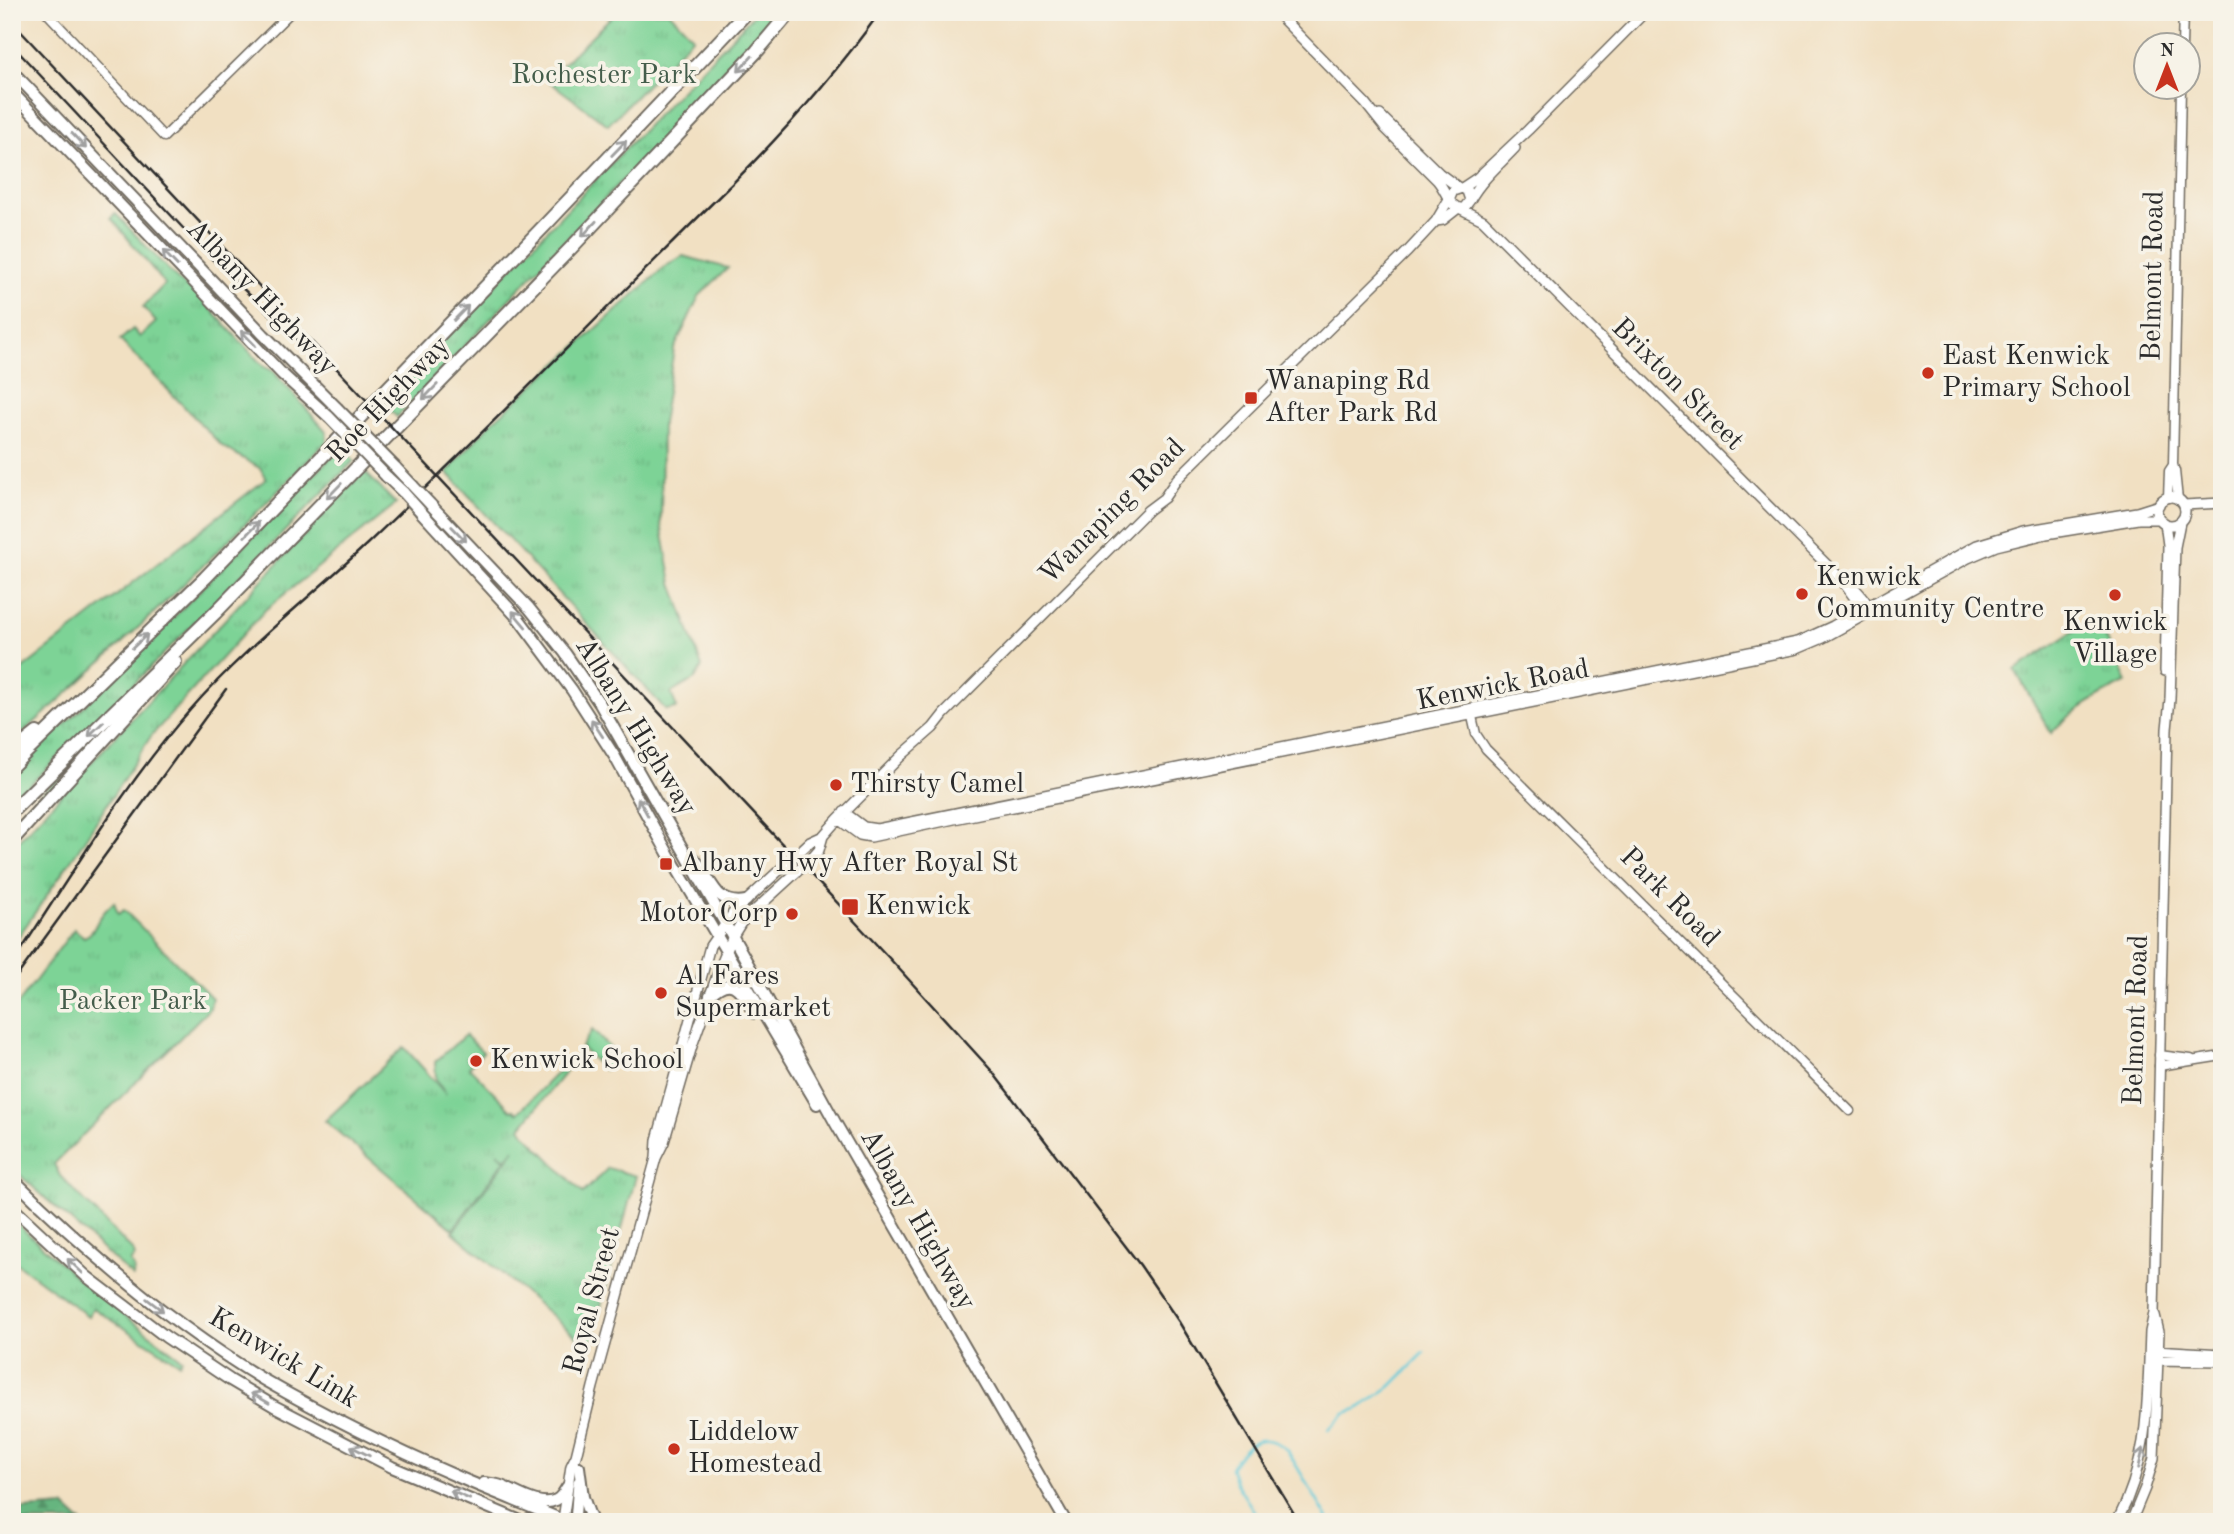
<svg xmlns="http://www.w3.org/2000/svg" width="2234" height="1534" viewBox="0 0 2234 1534" font-family="'Old Standard TT',serif">
<style>
.grass{fill:url(#grass-tufts);stroke:#547f60;stroke-width:2}
.forest{fill:url(#forest-firs);stroke:#487055;stroke-width:2}
.lines{fill:none;stroke-linecap:round;stroke-linejoin:round}
.stream{stroke:#5ec9d9;stroke-width:2.5}
.tertiary-casing{stroke:#706a60;stroke-width:11}
.secondary-casing{stroke:#706a60;stroke-width:12}
.trunk-casing{stroke:#706a60;stroke-width:14}
.motorway-casing{stroke:#706a60;stroke-width:16}
.tertiary{stroke:#fff;stroke-width:8}
.secondary{stroke:#fff;stroke-width:9}
.trunk{stroke:#fff;stroke-width:10}
.motorway{stroke:#fff;stroke-width:12}
.rail{stroke:#2b2b2b;stroke-width:2.5}
.trunk-bridge-casing{stroke:#706a60;stroke-width:14;stroke-linecap:butt}
.trunk-bridge{stroke:#fff;stroke-width:10}
.oneway{stroke:#a0a0a0}
.poi-dot{fill:#c8321e;stroke:#f7f3e8;stroke-width:2.5}
.labels{text-anchor:middle;dominant-baseline:central;stroke-width:7;stroke-linejoin:round;paint-order:stroke}
.park-label{font-size:28px;fill:#445d4b;stroke:#f7f3e8}
.street-label{font-size:28px;fill:#2b2b2b;stroke:#f7f3e8}
.poi-label{font-size:28px;fill:#2b2b2b;stroke:#f7f3e8;text-anchor:start}
</style>
<defs>
<pattern id="grass-tufts" width="24" height="20" patternUnits="userSpaceOnUse" patternTransform="scale(1.75)"><rect width="24" height="20" fill="#7dd396"/><path d="M3 7l-1-3M5 7V3M7 7l1-3M15 17l-1-3M17 17v-4M19 17l1-3" fill="none" stroke="#6cb581"/></pattern>
<pattern id="forest-firs" width="22" height="20" patternUnits="userSpaceOnUse" patternTransform="scale(1.75)"><rect width="22" height="20" fill="#66b57f"/><path d="M5 1l3.5 6h-7zM16 11l3.5 6h-7z" fill="#549368"/></pattern>
</defs>
<rect width="100%" height="100%" fill="#f7f3e8"/>
<filter id="ink" filterUnits="userSpaceOnUse"><feTurbulence type="fractalNoise" baseFrequency=".0143" numOctaves="2"/><feDisplacementMap in="SourceGraphic" scale="14" xChannelSelector="R" yChannelSelector="G"/><feConvolveMatrix kernelMatrix="1 2 1 2 8 2 1 2 1" color-interpolation-filters="sRGB"/></filter>
<filter id="wash" filterUnits="userSpaceOnUse"><feTurbulence type="fractalNoise" baseFrequency=".00686" numOctaves="4" result="noise"/><feDisplacementMap in="SourceGraphic" scale="28" xChannelSelector="R" yChannelSelector="G"/><feGaussianBlur stdDeviation="1.57" result="paint"/><feColorMatrix in="noise" values="0 0 0 0 0 0 0 0 0 0 0 0 0 0 0 0 0 1.4 0 .05"/><feComposite in="paint" operator="in"/></filter>
<g filter="url(#wash)">
<rect width="100%" height="100%" fill="#f1e0c2"/>
<path class="grass" d="M 616,12 L 669,12 L 693,37 L 608,125 L 547,80 Z
M 756,12 L 783,12 L 397,417 L 382,403 Z
M 115,213 L 179,281 L 198,295 L 263,366 L 273,371 L 326,431 L 327,441 C 226,545 122,647 12,742 L 12,677 L 266,479 L 261,469 L 222,446 L 120,340 L 133,329 L 140,337 L 156,322 L 143,307 L 165,284 L 111,218 Z
M 683,256 L 728,268 L 699,296 L 674,349 L 662,423 L 661,524 L 672,583 L 702,667 L 695,679 L 671,693 L 677,708 L 666,710 L 447,472 L 490,424 L 666,266 Z
M 341,447 L 354,461 L 120,698 L 12,802 L 12,773 L 106,686 Z
M 364,471 L 396,504 L 265,610 L 151,736 L 78,850 L 12,946 L 12,847 Z
M 2099,623 L 2127,682 C 2097,697 2074,709 2051,733 L 2015,670 L 2079,628 Z
M 81,756 L 12,834 L 12,820 Z
M 114,902 L 118,914 L 124,910 L 212,998 L 210,1008 L 54,1164 L 60,1176 L 133,1251 L 135,1256 L 130,1262 L 134,1268 L 133,1277 L 12,1168 L 12,1012 L 74,929 L 84,937 C 96,932 94,924 102,915 C 105,910 110,906 114,902 Z
M 592,1030 L 618,1056 L 604,1070 L 581,1047 Z
M 465,1035 L 483,1052 L 469,1067 L 511,1110 L 513,1109 L 518,1113 L 562,1068 L 567,1070 L 521,1127 L 526,1135 L 583,1193 L 608,1168 L 636,1176 L 590,1348 L 453,1232 L 515,1149 L 506,1159 L 497,1152 L 505,1160 L 453,1229 L 325,1121 L 404,1047 L 446,1094 L 436,1079 L 435,1062 Z
M 12,1219 L 80,1281 L 182,1359 L 179,1363 L 93,1308 L 88,1316 L 12,1260 Z"/>
<path class="forest" d="M 64,1506 L 81,1522 L 12,1522 L 12,1510 Z"/>
<g class="lines">
<path class="stream" d="M 1328,1430 L 1345,1413 L 1358,1409 L 1390,1387 L 1424,1353
M 1261,1522 L 1236,1483 L 1231,1468 C 1245,1443 1261,1429 1287,1450 L 1330,1522"/>
</g>
</g>
<g filter="url(#ink)">
<g class="lines">
<defs>
<path id="tertiary" d="M 46,12 L 164,137 L 291,12
M 2182,46 L 2183,12
M 2168,498 L 2169,471 L 2173,465
M 2178,500 L 2175,471 L 2173,465 L 2181,88
M 1471,712 L 1476,734 L 1486,749 L 1850,1111
M 2159,1055 L 2191,1059
M 2159,1066 L 2222,1056"/>
<path id="secondary" d="M 1276,12 L 1365,103 L 1385,128 L 1437,180 C 1447,191 1449,210 1464,208 L 1470,200 L 1467,191 L 1462,188 L 1453,191 L 1450,198
M 1380,115 L 1439,173 L 1459,188
M 1462,188 L 1477,178 L 1528,130 L 1645,12
M 1470,200 C 1481,180 1499,165 1515,148
M 1461,209 L 1483,220 L 1841,579 L 1854,597 L 1861,616
M 1436,221 L 1443,220 L 1457,209
M2157 511a14 14 0 1 1 28 0a14 14 0 1 1-28 0Z
M 2184,505 L 2222,503
M 1842,580 C 1855,585 1864,598 1871,610
M 2165,671 L 2168,545 L 2165,523
M 844,812 L 864,827 L 877,829 L 1798,642 L 1833,626 L 1977,545 L 2023,531 L 2137,512 L 2159,505
M 838,819 L 860,835 L 871,837 L 954,819 L 1797,649 L 1823,638 L 1968,558 L 1996,546 L 2046,534 L 2138,519 L 2160,519
M 656,1158 L 664,1142 L 692,1046 L 720,967 L 733,936 L 741,923 L 812,858 L 819,850 L 823,836 L 838,819 L 901,756 L 933,728 L 944,714 L 1148,510 L 1164,498 L 1177,479 L 1408,251 L 1436,221 L 1449,199
M 2155,1350 L 2222,1354
M 2154,1360 L 2222,1361
M 563,1520 L 571,1466 L 576,1456 L 593,1387 L 656,1158 L 657,1140 L 710,946 L 733,913 L 810,842 L 823,836
M 575,1522 L 578,1482
M 2117,1522 C 2150,1457 2147,1403 2150,1332 L 2154,1313 L 2167,729 L 2170,699 L 2175,547 L 2180,522
M 2131,1522 L 2145,1488 L 2154,1458 L 2159,1332 L 2155,1315"/>
<path id="trunk" d="M 12,71 L 264,335 L 337,408
M 12,92 L 282,374 L 329,417
M 395,467 L 413,486
M 386,476 L 404,493
M 430,504 L 529,608 L 565,653 L 600,704 L 742,953 L 836,1124 L 1066,1522
M 421,512 L 519,619 L 572,690 L 615,757 L 670,857 L 817,1104
M 694,859 C 712,876 713,907 746,901
M 710,995 C 734,972 741,992 754,1013
M 12,1178 C 89,1254 171,1324 264,1380 C 328,1417 396,1450 463,1479 C 498,1494 532,1507 567,1522
M 12,1207 L 86,1276 L 166,1337 L 230,1380 L 274,1406 L 392,1467 L 523,1522
M 579,1467 L 583,1497 L 592,1522
M 484,1483 C 490,1484 496,1484 501,1486 C 517,1492 539,1508 556,1500 C 561,1498 564,1492 567,1487"/>
<path id="motorway" d="M 12,753 L 37,733
M 12,766 L 205,578 L 548,222 L 747,12
M 12,811 L 215,613 L 571,248 L 757,51 L 790,12
M 12,840 L 175,662"/>
</defs>
<use href="#tertiary" class="tertiary-casing"/>
<use href="#secondary" class="secondary-casing"/>
<use href="#trunk" class="trunk-casing"/>
<use href="#motorway" class="motorway-casing"/>
<use href="#tertiary" class="tertiary"/>
<use href="#secondary" class="secondary"/>
<use href="#trunk" class="trunk"/>
<use href="#motorway" class="motorway"/>
<path class="rail" d="M 12,22 L 890,959 L 991,1070 L 1140,1265 L 1179,1322 L 1299,1522
M 12,45 L 211,258 L 305,348
M 12,964 C 69,879 123,786 191,709 C 244,649 308,599 367,544 C 492,426 611,302 734,182 C 787,129 836,73 880,12
M 12,983 L 226,689"/>
<defs>
<path id="trunk-bridge" d="M 337,408 L 395,467
M 329,417 L 386,476
M 413,486 L 430,504
M 404,493 L 421,512"/>
</defs>
<use href="#trunk-bridge" class="trunk-bridge-casing"/>
<use href="#trunk-bridge" class="trunk-bridge"/>
</g>
<defs><path id="oneway-shaft" d="M-6 0H5M1.5-3L5.5 0L1.5 3" fill="none" stroke-width="1.6" stroke-linecap="round" stroke-linejoin="round" transform="scale(1.75)"/></defs>
<g class="oneway">
<use href="#oneway-shaft" transform="translate(745 64) rotate(133)"/>
<use href="#oneway-shaft" transform="translate(79 141) rotate(47)"/>
<use href="#oneway-shaft" transform="translate(619 148) rotate(-46)"/>
<use href="#oneway-shaft" transform="translate(589 229) rotate(133)"/>
<use href="#oneway-shaft" transform="translate(170 258) rotate(-134)"/>
<use href="#oneway-shaft" transform="translate(461 313) rotate(-46)"/>
<use href="#oneway-shaft" transform="translate(248 338) rotate(-134)"/>
<use href="#oneway-shaft" transform="translate(430 392) rotate(134)"/>
<use href="#oneway-shaft" transform="translate(334 491) rotate(134)"/>
<use href="#oneway-shaft" transform="translate(252 529) rotate(-46)"/>
<use href="#oneway-shaft" transform="translate(459 534) rotate(46)"/>
<use href="#oneway-shaft" transform="translate(519 619) rotate(-130)"/>
<use href="#oneway-shaft" transform="translate(140 641) rotate(-44)"/>
<use href="#oneway-shaft" transform="translate(597 728) rotate(-123)"/>
<use href="#oneway-shaft" transform="translate(96 729) rotate(136)"/>
<use href="#oneway-shaft" transform="translate(643 807) rotate(-119)"/>
<use href="#oneway-shaft" transform="translate(75 1266) rotate(-137)"/>
<use href="#oneway-shaft" transform="translate(155 1305) rotate(37)"/>
<use href="#oneway-shaft" transform="translate(260 1398) rotate(-150)"/>
<use href="#oneway-shaft" transform="translate(360 1451) rotate(-153)"/>
<use href="#oneway-shaft" transform="translate(2141 1458) rotate(-77)"/>
<use href="#oneway-shaft" transform="translate(460 1495) rotate(-157)"/>
</g>
</g>
<g class="poi-dot">
<circle cx="1928" cy="373" r="7"/>
<rect x="1244" y="391" width="14" height="14" rx="3.5"/>
<circle cx="1802" cy="594" r="7"/>
<circle cx="2115" cy="595" r="7"/>
<circle cx="836" cy="785" r="7"/>
<rect x="659" y="857" width="14" height="14" rx="3.5"/>
<rect x="841" y="898" width="18" height="18" rx="3.5"/>
<circle cx="792" cy="914" r="7"/>
<circle cx="661" cy="993" r="7"/>
<circle cx="476" cy="1061" r="7"/>
<circle cx="674" cy="1449" r="7"/>
</g>
<g class="labels">
<g class="park-label">
<text x="604" y="76">Rochester Park</text>
<text x="133" y="1002">Packer Park</text>
</g>
<g class="street-label">
<text transform="translate(2154 276) rotate(-89)">Belmont Road</text>
<text transform="translate(261 298) rotate(46)">Albany Highway</text>
<text transform="translate(1677 385) rotate(45)">Brixton Street</text>
<text transform="translate(389 400) rotate(-46)">Roe Highway</text>
<text transform="translate(1113 512) rotate(-45)">Wanaping Road</text>
<text transform="translate(1503 686) rotate(-11)">Kenwick Road</text>
<text transform="translate(635 727) rotate(58)">Albany Highway</text>
<text transform="translate(1669 898) rotate(45)">Park Road</text>
<text transform="translate(2137 1020) rotate(-88)">Belmont Road</text>
<text transform="translate(917 1220) rotate(60)">Albany Highway</text>
<text transform="translate(593 1301) rotate(-75)">Royal Street</text>
<text transform="translate(283 1359) rotate(31)">Kenwick Link</text>
</g>
<g class="poi-label">
<text x="1942" y="357">East Kenwick<tspan x="1942" dy="32">Primary School</tspan></text>
<text x="1265" y="382">Wanaping Rd<tspan x="1265" dy="32">After Park Rd</tspan></text>
<text x="1816" y="578">Kenwick<tspan x="1816" dy="32">Community Centre</tspan></text>
<text x="2115" y="623" text-anchor="middle">Kenwick<tspan x="2115" dy="32">Village</tspan></text>
<text x="850" y="785">Thirsty Camel</text>
<text x="680" y="864">Albany Hwy After Royal St</text>
<text x="866" y="907">Kenwick</text>
<text x="778" y="914" text-anchor="end">Motor Corp</text>
<text x="675" y="977">Al Fares<tspan x="675" dy="32">Supermarket</tspan></text>
<text x="490" y="1061">Kenwick School</text>
<text x="688" y="1433">Liddelow<tspan x="688" dy="32">Homestead</tspan></text>
</g>
</g>
<rect width="2234" height="1534" fill="none" stroke="#f7f3e8" stroke-width="42"/>
<g transform="translate(2167 66)"><circle r="33" fill="#f7f3e8" stroke="#a5a39c" stroke-width="2"/>
<path d="M0-5L12 26L0 18L-12 26Z" fill="#c8321e"/>
<text y="-10" font-size="19" font-weight="bold" text-anchor="middle" fill="#2b2b2b">N</text>
</g>
</svg>
